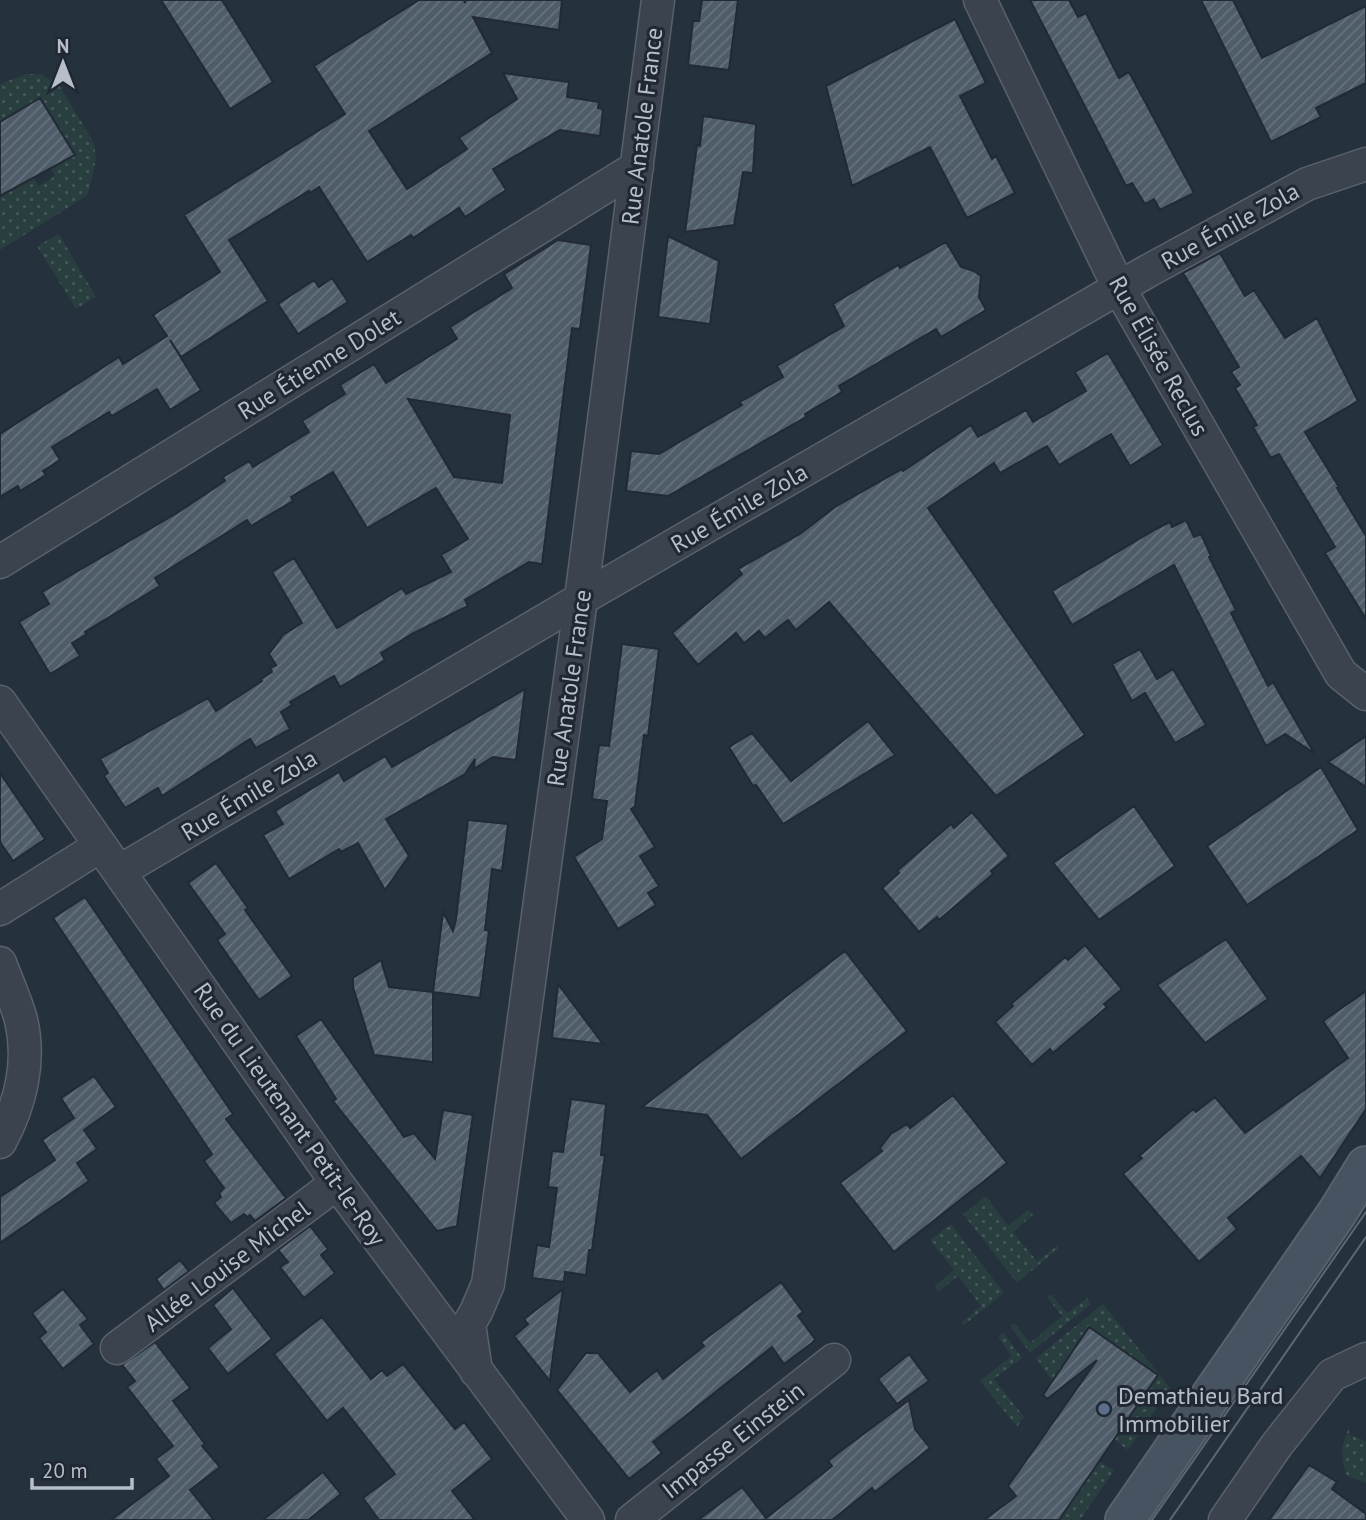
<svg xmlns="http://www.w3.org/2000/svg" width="1366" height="1520" viewBox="0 0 1366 1520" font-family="'PT Sans',sans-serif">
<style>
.grass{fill:url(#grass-dots)}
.building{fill:url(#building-hatch);stroke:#212a35;stroke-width:2;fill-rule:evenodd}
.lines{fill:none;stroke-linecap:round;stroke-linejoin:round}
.street-casing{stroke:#58616c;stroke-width:35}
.secondary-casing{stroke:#58616c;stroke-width:42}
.street{stroke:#3a434e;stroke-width:32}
.secondary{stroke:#485361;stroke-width:38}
.tram{stroke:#5c6875;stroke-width:2}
.service-dot{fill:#5c6f8a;stroke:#1f2833;stroke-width:2.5}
.labels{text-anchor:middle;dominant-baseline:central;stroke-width:6;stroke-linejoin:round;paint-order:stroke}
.street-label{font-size:24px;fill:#b6bec9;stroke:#1f2833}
.poi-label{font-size:24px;fill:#b6bec9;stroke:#1f2833;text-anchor:start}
</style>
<defs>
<pattern id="grass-dots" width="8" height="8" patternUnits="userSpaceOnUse" patternTransform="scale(1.75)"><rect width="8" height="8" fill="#283e3f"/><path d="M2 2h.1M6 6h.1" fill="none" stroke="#455859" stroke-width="1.8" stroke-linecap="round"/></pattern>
<pattern id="building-hatch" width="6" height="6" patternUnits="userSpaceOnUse" patternTransform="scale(1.75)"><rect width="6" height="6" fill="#4f5c69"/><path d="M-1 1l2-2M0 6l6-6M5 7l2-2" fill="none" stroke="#66727d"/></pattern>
</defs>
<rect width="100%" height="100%" fill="#26313e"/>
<path class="grass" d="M 26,74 L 41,74 L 59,85 L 94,143 L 96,159 L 88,195 L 0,250 L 0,196 L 33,177 L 39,186 L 55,176 L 51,169 L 75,155 L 40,98 L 0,122 L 0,84 Z
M 59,234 L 96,297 L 76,309 L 37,246 Z
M 986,1196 L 1008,1226 L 1028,1210 L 1033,1215 L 1013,1232 L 1037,1261 L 1057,1246 L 1059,1248 L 1017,1283 L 963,1214 Z
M 951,1224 L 1004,1293 L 964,1325 L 962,1322 L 981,1306 L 958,1276 L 938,1292 L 935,1286 L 954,1270 L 930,1240 Z
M 1051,1294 L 1067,1313 L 1087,1298 L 1091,1304 L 1030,1353 L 1010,1326 L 1014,1323 L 1030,1343 L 1062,1316 L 1047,1297 Z
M 1103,1304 L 1170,1388 L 1128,1450 L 1114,1440 L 1158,1375 L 1089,1327 L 1052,1381 L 1036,1358 Z
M 1003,1332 L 1022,1358 L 994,1379 L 1024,1417 L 1017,1427 L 980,1381 L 1011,1356 L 998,1336 Z
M 1349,1428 L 1350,1435 L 1366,1441 L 1366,1483 L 1347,1476 C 1340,1460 1341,1444 1349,1428 Z
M 1099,1461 L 1114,1471 L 1080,1520 L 1059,1520 Z"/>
<path class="building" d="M 161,0 L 222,0 L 273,82 L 230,109 Z
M 419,0 L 464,0 L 465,3 L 465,0 L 562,0 L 559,30 L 473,17 L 492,53 L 369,131 L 407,189 L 467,149 L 459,138 L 517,99 L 503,73 L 569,82 L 567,97 L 599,102 L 598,108 L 603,109 L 600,136 L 560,130 L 493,169 L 506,190 L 465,217 L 459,208 L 413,238 L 411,235 L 367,262 L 319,187 L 310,193 L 309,191 L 229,240 L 268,301 L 181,357 L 170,340 L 201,390 L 170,410 L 157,389 L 112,416 L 109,412 L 52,447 L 60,460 L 43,471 L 46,475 L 20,491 L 18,486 L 0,497 L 0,434 L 119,357 L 123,364 L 167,336 L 153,315 L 220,272 L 184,215 L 345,114 L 314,66 Z
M 702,0 L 738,0 L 729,70 L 688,65 L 693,21 L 699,21 Z
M 1030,0 L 1069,0 L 1078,17 L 1086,13 L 1119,78 L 1129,72 L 1194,193 L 1160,210 L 1154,199 L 1145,204 L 1132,183 L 1126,186 Z
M 1201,0 L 1233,0 L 1262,58 L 1366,6 L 1366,83 L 1316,108 L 1321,117 L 1271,142 Z
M 955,19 L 986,83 L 960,96 L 992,159 L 996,156 L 1015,193 L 967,218 L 930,147 L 852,186 L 826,86 Z
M 40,98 L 75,155 L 0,196 L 0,122 Z
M 703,116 L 756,124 L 753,173 L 743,172 L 734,225 L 685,232 L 697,145 L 700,146 Z
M 668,236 L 719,261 L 710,324 L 658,317 Z
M 558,240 L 591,245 L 580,329 L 572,328 L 542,564 L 529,562 L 465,600 L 468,606 L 412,634 L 381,653 L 385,660 L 340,687 L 334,676 L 290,702 L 292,705 L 281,712 L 290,729 L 256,748 L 250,739 L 162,796 L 158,788 L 125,808 L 104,776 L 108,773 L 100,759 L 208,698 L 216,711 L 262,681 L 261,679 L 272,672 L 270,668 L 276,665 L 269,654 L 283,635 L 302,623 L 272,572 L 294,558 L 337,628 L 402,588 L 406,594 L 451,572 L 441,555 L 468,539 L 436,488 L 367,528 L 333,472 L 291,497 L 293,501 L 251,526 L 247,520 L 155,578 L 160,586 L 85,632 L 87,634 L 72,643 L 80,656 L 50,674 L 19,622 L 49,604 L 42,592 L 177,513 L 225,481 L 223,477 L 249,461 L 253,467 L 309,432 L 302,421 L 345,394 L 340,385 L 374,364 L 386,383 L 457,339 L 450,327 L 512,288 L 504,274 ZM 408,399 L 510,415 L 502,483 L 454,477 Z
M 946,242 L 961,267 L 974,271 L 981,276 L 979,297 L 986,310 L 941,337 L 936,329 L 839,386 L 842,392 L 805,414 L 806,417 L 668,496 L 626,491 L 631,451 L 659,454 L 742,405 L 740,402 L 783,377 L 777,366 L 844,326 L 833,304 L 898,265 L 900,268 Z
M 1220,253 L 1245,296 L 1254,290 L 1285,338 L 1317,318 L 1358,401 L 1305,432 L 1339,487 L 1337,488 L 1366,536 L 1366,619 L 1325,553 L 1335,547 L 1279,454 L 1271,458 L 1253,427 L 1257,425 L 1235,388 L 1240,385 L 1231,372 L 1239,367 L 1183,273 Z
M 332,278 L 348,302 L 298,334 L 278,304 L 314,280 L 319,287 Z
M 1108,353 L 1163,445 L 1130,466 L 1111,434 L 1059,465 L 1047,446 L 1000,473 L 994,463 L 928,508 L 1085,735 L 996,796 L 829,602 L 796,630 L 788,620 L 765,638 L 759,631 L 744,643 L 736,633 L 698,665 L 672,633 L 742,574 L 738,569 L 800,534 L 835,507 L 902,469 L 903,471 L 971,425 L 978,437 L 1026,410 L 1033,422 L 1086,391 L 1075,372 Z
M 1186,520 L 1194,537 L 1201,534 L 1211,556 L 1209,557 L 1236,610 L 1231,613 L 1268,686 L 1273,682 L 1314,753 L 1285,734 L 1266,746 L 1174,565 L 1072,625 L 1052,591 L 1156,529 L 1170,522 L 1172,527 Z
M 622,644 L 659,649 L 648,736 L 644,735 L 635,806 L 631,809 L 655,847 L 640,856 L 659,886 L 648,893 L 656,905 L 618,929 L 574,857 L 602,839 L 607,801 L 592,799 L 599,745 L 609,746 Z
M 1140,649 L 1157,679 L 1173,669 L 1206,725 L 1175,743 L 1145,693 L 1132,701 L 1112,664 Z
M 525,689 L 516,760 L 493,757 L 474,769 L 475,759 L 465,774 L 386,819 L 409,856 L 385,890 L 358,843 L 341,852 L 339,849 L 289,879 L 263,835 L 283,824 L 275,811 L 339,772 L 344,781 L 385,756 L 392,767 Z
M 868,721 L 895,755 L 783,824 L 756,785 L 753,786 L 729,747 L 752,733 L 791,781 Z
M 1366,736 L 1366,787 L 1328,762 Z
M 1321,767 L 1358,830 L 1247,905 L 1207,846 Z
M 0,773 L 45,839 L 13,861 L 0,842 Z
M 1134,806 L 1175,866 L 1099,920 L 1053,863 Z
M 972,812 L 1009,856 L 991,871 L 993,874 L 939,920 L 937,917 L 919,932 L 882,888 L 899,873 L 897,871 L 951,824 L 954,828 Z
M 468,820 L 508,824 L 502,871 L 492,869 L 485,930 L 489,931 L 480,998 L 433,992 L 443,912 L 453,931 L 456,919 Z
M 216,863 L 248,908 L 245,910 L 292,976 L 259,1000 L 217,940 L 225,934 L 188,883 Z
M 85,897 L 233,1114 L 226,1119 L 286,1198 L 255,1221 L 250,1215 L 247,1217 L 244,1214 L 231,1223 L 214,1203 L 221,1197 L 219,1193 L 224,1188 L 204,1161 L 212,1154 L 53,918 Z
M 1226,939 L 1268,999 L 1205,1043 L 1157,985 Z
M 1085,945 L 1122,989 L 1104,1004 L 1107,1007 L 1053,1053 L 1050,1049 L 1032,1065 L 995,1022 L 1013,1006 L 1011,1004 L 1065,957 L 1068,960 Z
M 845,951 L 907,1031 L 741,1159 L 707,1115 L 642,1107 Z
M 381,960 L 389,987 L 433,992 L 433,1062 L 374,1055 L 353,987 L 353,978 Z
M 558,984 L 603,1044 L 552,1038 Z
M 1366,991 L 1366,1109 L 1320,1178 L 1301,1156 L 1228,1218 L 1237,1229 L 1199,1262 L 1123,1174 L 1142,1158 L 1139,1156 L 1193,1109 L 1196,1112 L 1215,1097 L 1245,1133 L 1348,1058 L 1323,1021 Z
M 321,1019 L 404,1137 L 414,1133 L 435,1159 L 443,1110 L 473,1115 L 457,1226 L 437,1231 L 333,1101 L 336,1099 L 296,1036 Z
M 94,1076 L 116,1107 L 84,1130 L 97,1149 L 77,1163 L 89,1181 L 0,1243 L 0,1197 L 55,1160 L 42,1140 L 74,1118 L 61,1098 Z
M 953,1095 L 1007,1163 L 894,1252 L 840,1183 L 882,1151 L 880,1148 L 891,1134 L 907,1124 L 910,1128 Z
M 571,1099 L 606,1104 L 601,1155 L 605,1155 L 592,1250 L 589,1250 L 586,1275 L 565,1272 L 564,1282 L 532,1278 L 537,1245 L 549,1247 L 557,1188 L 548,1187 L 552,1151 L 563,1152 Z
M 310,1226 L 328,1249 L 321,1255 L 335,1273 L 304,1298 L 280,1267 L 288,1262 L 278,1250 Z
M 180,1260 L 189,1271 L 164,1290 L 156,1279 Z
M 781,1282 L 803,1312 L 798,1316 L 815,1339 L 812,1343 L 784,1364 L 772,1347 L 653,1442 L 662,1453 L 629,1479 L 557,1390 L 586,1353 L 598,1353 L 630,1392 L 657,1370 L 663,1379 L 704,1346 L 701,1342 Z
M 233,1288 L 272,1339 L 228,1374 L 208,1348 L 231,1329 L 213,1305 Z
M 63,1289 L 88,1319 L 80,1325 L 94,1344 L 63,1369 L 39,1338 L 46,1332 L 32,1313 Z
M 563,1289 L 553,1356 L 550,1381 L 514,1336 L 528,1324 L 524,1319 Z
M 322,1317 L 371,1379 L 382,1370 L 387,1376 L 403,1364 L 455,1429 L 464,1422 L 492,1459 L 452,1491 L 475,1520 L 379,1520 L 363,1498 L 395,1474 L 343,1408 L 327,1421 L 274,1354 Z
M 1089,1327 L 1158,1375 L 1059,1520 L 984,1520 L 1016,1496 L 1008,1486 L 1097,1360 L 1047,1399 L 1043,1395 Z
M 155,1342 L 190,1388 L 173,1401 L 205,1444 L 202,1446 L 220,1467 L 190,1490 L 214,1520 L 111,1520 L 169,1476 L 156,1459 L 173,1446 L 127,1387 L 135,1381 L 122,1365 Z
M 909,1354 L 929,1381 L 897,1404 L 878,1379 Z
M 909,1400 L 915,1429 L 930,1448 L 875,1492 L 872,1488 L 832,1520 L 698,1520 L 742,1487 L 766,1518 L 832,1466 L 828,1461 L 842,1450 Z
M 1309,1465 L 1337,1482 L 1332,1489 L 1366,1514 L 1366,1520 L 1269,1520 Z
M 323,1472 L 341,1494 L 308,1520 L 263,1520 Z"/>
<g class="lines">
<defs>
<path id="street" d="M 980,0 L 1119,288 L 1341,674 L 1366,694
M 0,562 L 637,167
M 0,702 L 337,1183 L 588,1520
M 120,871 L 581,599 L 1148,271 L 1307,184 L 1366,164
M 0,909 L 100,846
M 0,963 C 7,982 16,1001 21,1020 C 31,1062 20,1105 0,1142
M 117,1348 L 337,1183
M 476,1371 L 469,1324 L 476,1312 L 488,1284 L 581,599 L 658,0
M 632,1520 L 834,1360
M 1225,1520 L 1276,1446 L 1332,1375 L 1366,1359"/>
<path id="secondary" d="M 1125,1520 L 1337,1213 L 1366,1166"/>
</defs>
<use href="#street" class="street-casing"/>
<use href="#secondary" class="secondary-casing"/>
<use href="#street" class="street"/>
<use href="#secondary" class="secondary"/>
<path class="tram" d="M 1152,1520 L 1366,1212
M 1170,1520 L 1366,1237"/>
</g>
<circle class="service-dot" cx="1104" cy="1409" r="7"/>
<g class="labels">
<g class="street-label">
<text transform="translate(642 126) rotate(-83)">Rue Anatole France</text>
<text transform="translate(1230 226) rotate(-29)">Rue Émile Zola</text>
<text transform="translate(1159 356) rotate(61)">Rue Élisée Reclus</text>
<text transform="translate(319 364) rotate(-32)">Rue Étienne Dolet</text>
<text transform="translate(739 508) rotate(-30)">Rue Émile Zola</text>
<text transform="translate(569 688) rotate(-82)">Rue Anatole France</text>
<text transform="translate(249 795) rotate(-31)">Rue Émile Zola</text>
<text transform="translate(290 1114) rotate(55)">Rue du Lieutenant Petit-le-Roy</text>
<text transform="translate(227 1266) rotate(-37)">Allée Louise Michel</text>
<text transform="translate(733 1440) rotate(-38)">Impasse Einstein</text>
</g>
<g class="poi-label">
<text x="1118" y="1395">Demathieu Bard<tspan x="1118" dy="28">Immobilier</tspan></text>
</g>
</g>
<g transform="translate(63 63)" stroke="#1f2833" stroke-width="5" paint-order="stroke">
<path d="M0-5L12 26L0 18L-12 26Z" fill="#b6bec9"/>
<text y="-10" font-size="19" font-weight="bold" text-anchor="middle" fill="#b6bec9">N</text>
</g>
<path d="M32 1478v10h100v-10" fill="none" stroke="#b6bec9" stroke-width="3.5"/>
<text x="42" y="1478" font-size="21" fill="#b6bec9" stroke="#1f2833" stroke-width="5" paint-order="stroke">20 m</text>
</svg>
